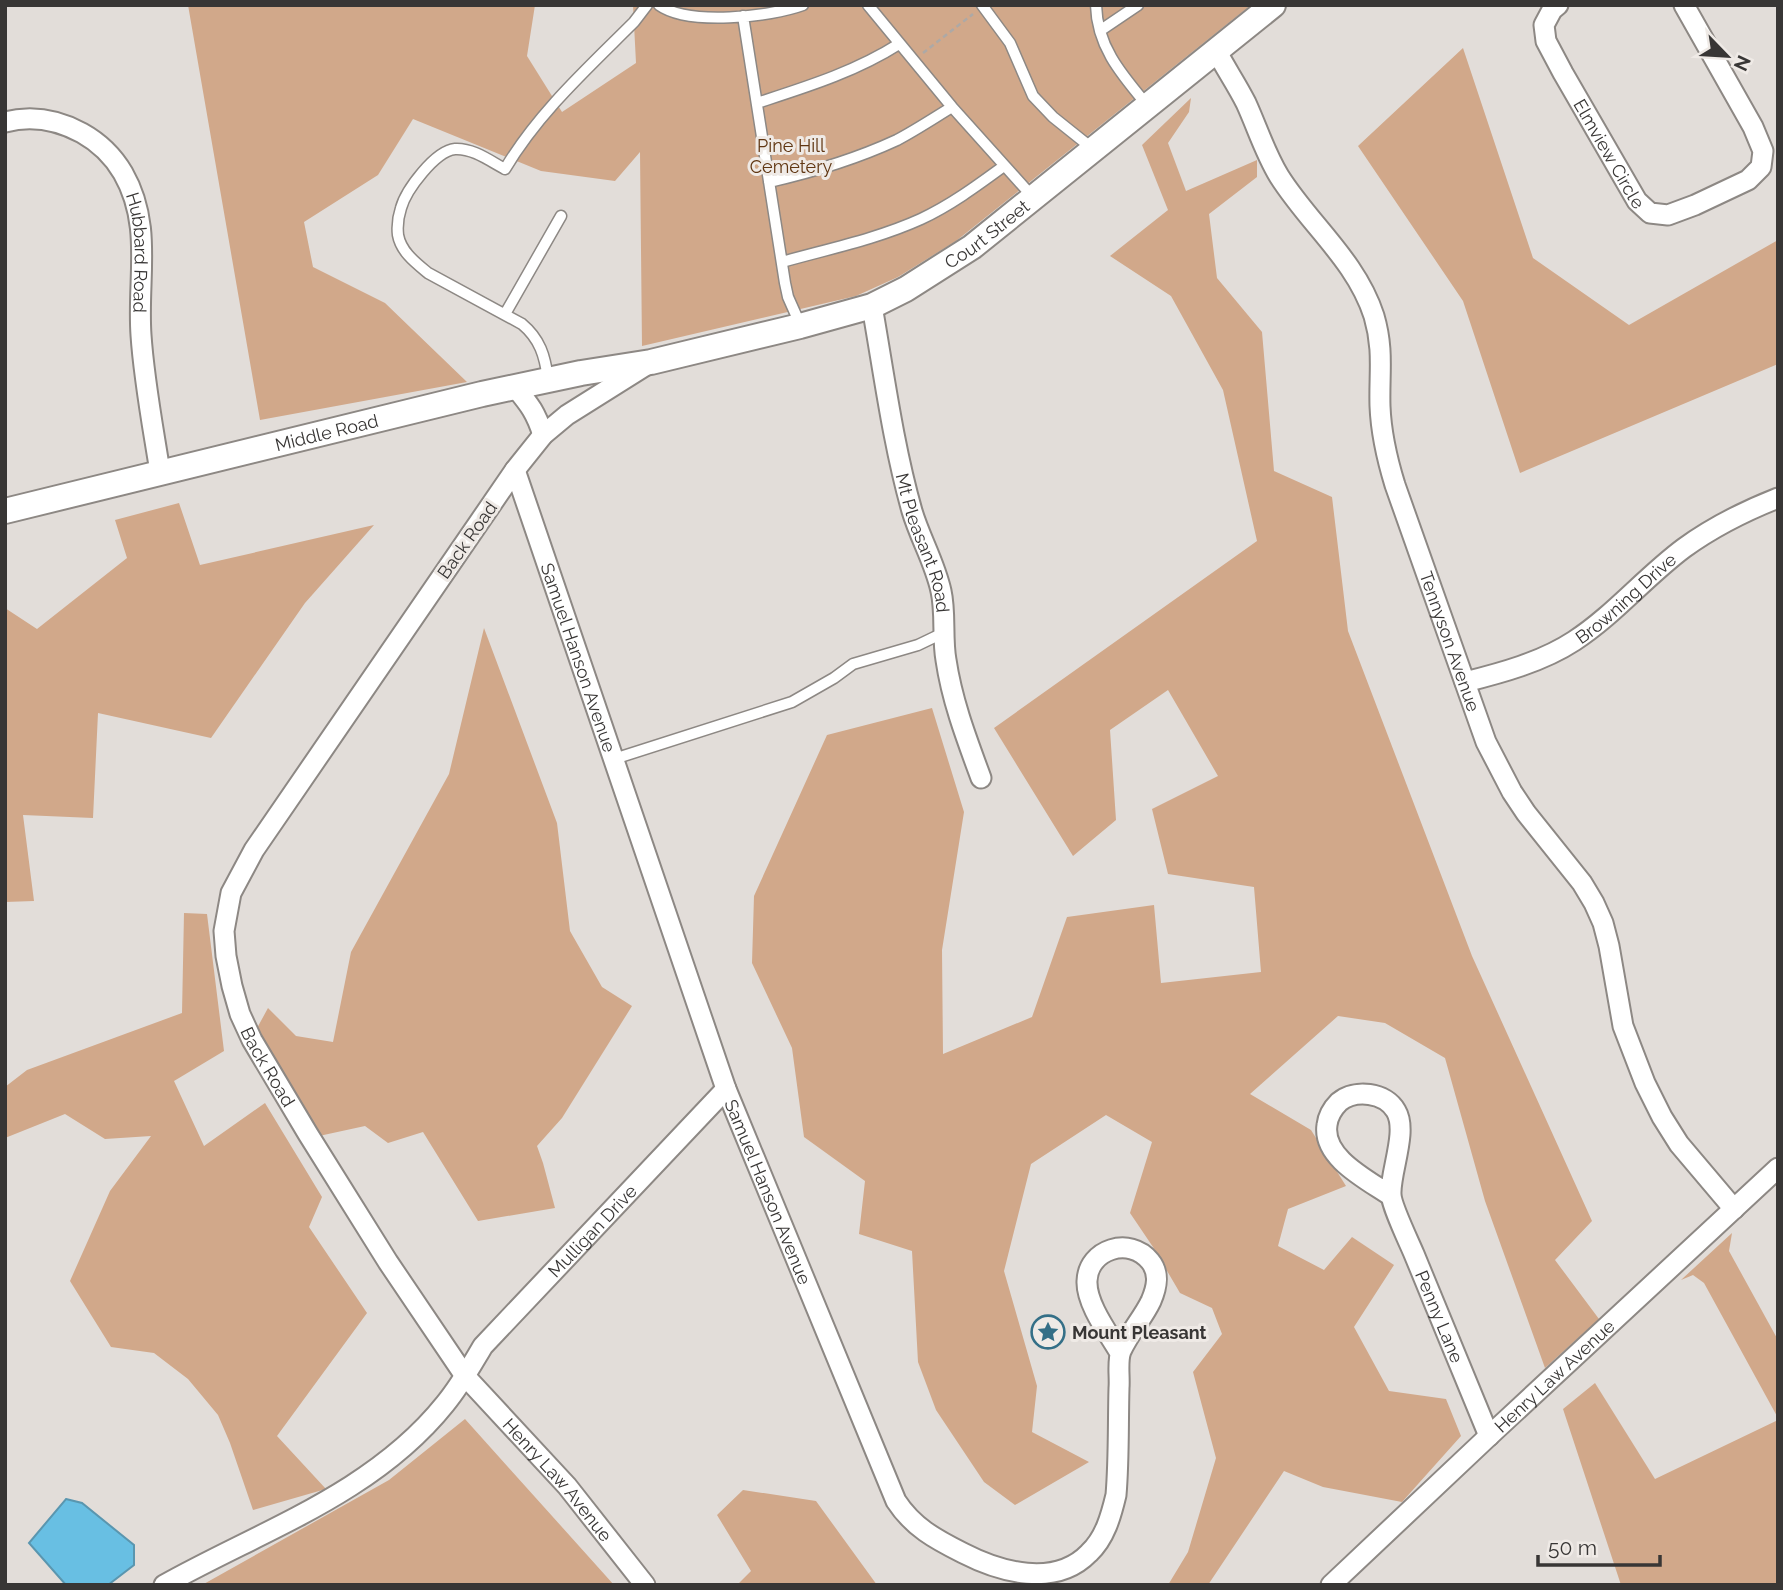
<svg xmlns="http://www.w3.org/2000/svg" width="1783" height="1590" viewBox="0 0 1783 1590" font-family="Raleway,sans-serif">
<style>
.green{fill:#d1a88a}
.water{fill:#68bfe3;stroke:#5a96af;stroke-width:2}
.lines{fill:none;stroke-linecap:round;stroke-linejoin:round}
.service-casing{stroke:#8d8884;stroke-width:13}
.minor-casing{stroke:#8d8884;stroke-width:23}
.tertiary-casing{stroke:#8d8884;stroke-width:28}
.path{stroke:#ada9a6;stroke-width:2.5;stroke-dasharray:5 3.5;stroke-linecap:butt}
.service{stroke:#fff;stroke-width:10}
.minor{stroke:#fff;stroke-width:19}
.tertiary{stroke:#fff;stroke-width:24}
.labels{text-anchor:middle;dominant-baseline:central;stroke-width:6;stroke-linejoin:round;paint-order:stroke}
.park-label{font-size:18px;fill:#603612;stroke:#efeae6}
.street-label{font-size:18px;fill:#383635;stroke:#efeae6}
.poi-label{font-size:18px;font-weight:bold;fill:#383635;stroke:#efeae6;text-anchor:start}
</style>
<rect width="100%" height="100%" fill="#e2ddd9"/>
<path class="green" d="M 188,5 L 535,5 L 527,56 L 562,112 L 636,63 L 633,5 L 1251,5 L 956,241 L 898,277 L 856,296 L 642,346 L 640,152 L 615,181 L 541,171 L 413,119 L 378,175 L 304,222 L 313,267 L 385,303 L 467,382 L 260,420 Z
M 1463,48 L 1533,258 L 1629,325 L 1778,240 L 1778,364 L 1520,473 L 1463,301 L 1358,146 Z
M 1191,98 L 1189,112 L 1168,143 L 1186,191 L 1257,160 L 1257,177 L 1209,214 L 1217,278 L 1262,332 L 1274,471 L 1332,497 L 1348,631 L 1472,956 L 1592,1221 L 1555,1260 L 1599,1319 L 1545,1368 L 1485,1201 L 1445,1058 L 1385,1023 L 1338,1016 L 1250,1094 L 1311,1130 L 1346,1186 L 1288,1209 L 1278,1246 L 1324,1270 L 1352,1237 L 1394,1265 L 1354,1327 L 1389,1391 L 1446,1399 L 1461,1436 L 1402,1502 L 1323,1487 L 1284,1471 L 1208,1585 L 1168,1585 L 1188,1552 L 1216,1458 L 1193,1372 L 1222,1334 L 1212,1308 L 1180,1293 L 1153,1247 L 1130,1213 L 1152,1142 L 1106,1115 L 1031,1164 L 1004,1271 L 1037,1386 L 1032,1432 L 1089,1462 L 1015,1505 L 984,1482 L 936,1410 L 918,1362 L 912,1251 L 859,1234 L 865,1181 L 804,1137 L 792,1048 L 752,963 L 754,896 L 827,735 L 932,708 L 964,812 L 942,950 L 943,1054 L 1032,1017 L 1067,917 L 1154,905 L 1161,983 L 1261,972 L 1254,887 L 1168,874 L 1152,809 L 1218,776 L 1168,690 L 1110,730 L 1116,820 L 1073,856 L 994,728 L 1257,541 L 1223,390 L 1171,296 L 1110,256 L 1168,210 L 1142,145 Z
M 179,503 L 200,565 L 374,525 L 305,603 L 211,738 L 98,713 L 93,818 L 23,815 L 34,901 L 5,902 L 5,608 L 37,629 L 127,558 L 115,520 Z
M 484,628 L 557,823 L 570,931 L 602,987 L 632,1006 L 562,1118 L 537,1146 L 543,1163 L 555,1208 L 478,1221 L 423,1132 L 388,1143 L 365,1126 L 319,1136 L 256,1030 L 268,1008 L 296,1036 L 333,1042 L 351,952 L 449,774 Z
M 184,913 L 207,914 L 224,1051 L 174,1081 L 204,1146 L 265,1103 L 322,1197 L 309,1227 L 367,1313 L 277,1436 L 326,1489 L 253,1510 L 230,1443 L 218,1415 L 188,1379 L 154,1353 L 111,1347 L 70,1281 L 110,1191 L 151,1136 L 105,1139 L 65,1114 L 5,1138 L 5,1087 L 27,1070 L 182,1013 Z
M 1732,1233 L 1729,1251 L 1778,1340 L 1778,1418 L 1704,1283 L 1693,1275 L 1681,1280 Z
M 1595,1383 L 1655,1479 L 1778,1420 L 1778,1585 L 1621,1585 L 1563,1409 Z
M 465,1419 L 614,1585 L 202,1585 L 389,1480 Z
M 743,1490 L 816,1501 L 877,1585 L 737,1585 L 751,1571 L 717,1515 Z"/>
<path class="water" d="M 66,1499 L 82,1503 L 134,1545 L 134,1565 L 108,1585 L 66,1585 L 29,1543 Z"/>
<g class="lines">
<defs>
<path id="service" d="M 659,5 C 688,26 770,17 803,5
M 868,5 L 952,107 L 1032,196
M 982,5 L 1010,43 L 1033,96 L 1053,117 L 1093,149
M 1096,5 C 1097,47 1122,75 1147,105
M 743,16 L 785,283 L 788,297 L 800,324
M 1101,30 L 1138,5
M 757,103 C 806,87 855,72 899,44
M 769,182 C 813,172 856,159 897,140 C 916,130 934,118 952,107
M 782,262 C 828,249 877,239 921,219 C 951,205 978,185 1004,166
M 505,314 L 561,216
M 548,379 C 545,356 540,339 522,324 L 428,273 C 416,263 401,252 398,235 C 397,226 398,217 401,208 C 406,190 435,151 455,149 C 473,148 490,161 505,169 C 538,113 588,68 634,22 L 647,5
M 614,759 L 792,702 L 834,678 L 853,664 L 918,645 L 943,633"/>
<g id="minor">
<path id="s1" d="M 1558,5 L 1552,10 L 1544,25 L 1546,41 L 1563,73 L 1637,201 L 1650,213 L 1668,215 L 1695,205 L 1748,180 L 1761,167 L 1763,151 L 1753,127 L 1684,5"/>
<path id="s2" d="M 1217,52 C 1226,69 1237,85 1246,103 C 1257,127 1265,153 1279,176 C 1309,224 1356,260 1374,316 C 1384,350 1379,373 1380,406 C 1381,433 1387,459 1395,485 L 1486,742 L 1512,792 L 1526,813 L 1582,883 L 1594,903 L 1603,923 L 1609,946 L 1623,1026 L 1645,1083 L 1662,1117 L 1679,1144 L 1734,1209"/>
<path id="s3" d="M 5,122 C 32,115 58,120 82,133 C 100,143 113,156 123,173 C 153,225 137,278 141,335 C 144,381 153,427 160,472"/>
<path id="s4" d="M 872,306 C 884,374 893,444 912,511 C 920,538 935,563 941,591 C 946,613 942,638 946,660 C 952,701 967,740 981,778"/>
<path id="s5" d="M 645,366 L 567,415 L 543,435 L 515,470 L 254,850 L 231,893 L 224,931 L 226,956 L 232,986 L 240,1014 L 252,1040 L 308,1134 L 388,1262 L 465,1376 L 567,1486 L 645,1585"/>
<path d="M 515,387 C 530,405 536,413 543,435"/>
<path id="s6" d="M 515,470 L 726,1089 L 896,1501 C 913,1527 935,1539 963,1553 C 1000,1572 1055,1588 1089,1553 C 1105,1538 1111,1516 1116,1495 C 1119,1460 1118,1424 1119,1388 C 1120,1377 1117,1361 1121,1351 C 1129,1333 1143,1318 1151,1301 C 1157,1287 1160,1273 1150,1261 C 1130,1236 1088,1249 1087,1281 C 1086,1304 1109,1334 1120,1353"/>
<path id="s7" d="M 1465,682 C 1501,673 1542,662 1574,641 C 1614,615 1645,577 1684,548 C 1713,527 1745,511 1778,498"/>
<path id="s8" d="M 1391,1196 C 1368,1180 1322,1158 1327,1125 C 1328,1116 1333,1108 1339,1102 C 1355,1089 1385,1092 1396,1111 C 1408,1131 1390,1172 1391,1194 C 1391,1205 1409,1242 1414,1254 C 1439,1314 1464,1375 1489,1436"/>
<path id="s9" d="M 164,1585 C 260,1531 373,1494 445,1404 C 460,1386 471,1366 483,1346 L 726,1089"/>
<path id="s10" d="M 1331,1585 L 1489,1436 L 1778,1168"/>
</g>
<g id="tertiary">
<path id="s11" d="M 5,511 L 482,394 L 581,373 L 651,362 L 800,326 L 872,306 L 906,289 L 972,247 L 1273,5"/>
</g>
</defs>
<use href="#service" class="service-casing"/>
<use href="#minor" class="minor-casing"/>
<use href="#tertiary" class="tertiary-casing"/>
<path class="path" d="M 923,53 L 973,14"/>
<use href="#service" class="service"/>
<use href="#minor" class="minor"/>
<use href="#tertiary" class="tertiary"/>
</g>
<defs>
<symbol id="sight-ring" viewBox="-11 -11 22 22"><circle r="9.5" fill="#efeae6" stroke="#346f87" stroke-width="1.5"/><path d="M0-6L1.8-2.2L6-1.7L2.9 1.2L3.7 5.4L0 3.3L-3.7 5.4L-2.9 1.2L-6-1.7L-1.8-2.2Z" fill="#346f87"/></symbol>
</defs>
<g fill-rule="evenodd">
<use href="#sight-ring" x="1029" y="1313" width="38" height="38"/>
</g>
<g class="labels">
<g class="park-label">
<text x="791" y="145">Pine Hill<tspan x="791" dy="21">Cemetery</tspan></text>
</g>
<g class="street-label">
<text stroke="none"><textPath href="#s1" startOffset="170">Elmview Circle</textPath></text>
<text stroke="none"><textPath href="#s11" startOffset="1027">Court Street</textPath></text>
<text stroke="none"><textPath href="#s3" startOffset="220">Hubbard Road</textPath></text>
<text stroke="none"><textPath href="#s11" startOffset="331">Middle Road</textPath></text>
<text transform="translate(467 540) rotate(-55)">Back Road</text>
<text stroke="none"><textPath href="#s4" startOffset="243">Mt Pleasant Road</textPath></text>
<text stroke="none"><textPath href="#s7" startOffset="184">Browning Drive</textPath></text>
<text stroke="none"><textPath href="#s2" startOffset="646">Tennyson Avenue</textPath></text>
<text stroke="none"><textPath href="#s6" startOffset="198">Samuel Hanson Avenue</textPath></text>
<text stroke="none"><textPath href="#s5" startOffset="861">Back Road</textPath></text>
<text stroke="none"><textPath href="#s6" startOffset="765">Samuel Hanson Avenue</textPath></text>
<text stroke="none"><textPath href="#s9" startOffset="565">Mulligan Drive</textPath></text>
<text stroke="none"><textPath href="#s8" startOffset="408">Penny Lane</textPath></text>
<text stroke="none"><textPath href="#s10" startOffset="306">Henry Law Avenue</textPath></text>
<text stroke="none"><textPath href="#s5" startOffset="1367">Henry Law Avenue</textPath></text>
</g>
<g class="poi-label">
<text x="1072" y="1332">Mount Pleasant</text>
</g>
</g>
<rect width="1783" height="1590" fill="none" stroke="#383635" stroke-width="14"/>
<g transform="translate(1727 56) rotate(115)" stroke="#efeae6" stroke-width="5" paint-order="stroke">
<path d="M0-5L12 26L0 18L-12 26Z" fill="#383635"/>
<text y="-10" font-size="19" font-weight="bold" text-anchor="middle" fill="#383635">N</text>
</g>
<path d="M1538 1555v10h122v-10" fill="none" stroke="#383635" stroke-width="3.5"/>
<text x="1548" y="1555" font-size="21" fill="#383635" stroke="#efeae6" stroke-width="5" paint-order="stroke">50 m</text>
</svg>
